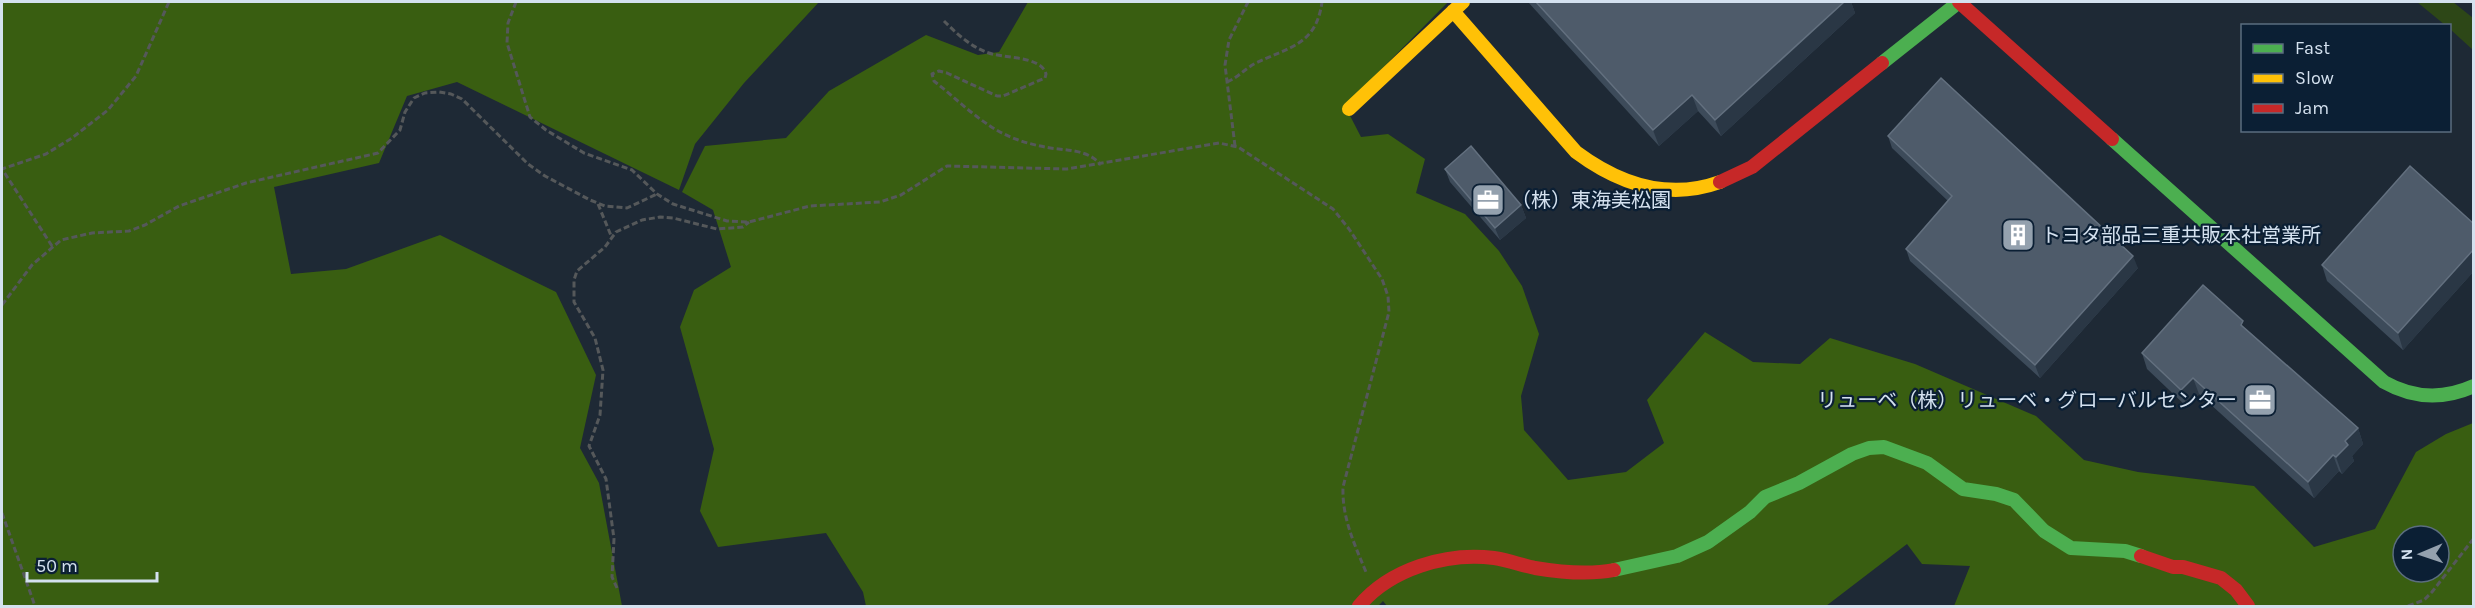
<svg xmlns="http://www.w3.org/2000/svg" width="2475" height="608" viewBox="0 0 2475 608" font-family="Karla,'Noto Sans JP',sans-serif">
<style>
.green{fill:#2d4717}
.forest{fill:#395e11;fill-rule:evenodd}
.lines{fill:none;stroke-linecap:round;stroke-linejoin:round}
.path{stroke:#55585a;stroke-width:3;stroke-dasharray:6 3;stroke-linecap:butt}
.fast{stroke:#4caf50;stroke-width:14}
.slow{stroke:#ffc107;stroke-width:14}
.jam{stroke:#c62828;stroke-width:14}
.wall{fill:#3d4b5a}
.shaded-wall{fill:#2a3745}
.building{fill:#4e5b6a;stroke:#63707f;stroke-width:1.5}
.labels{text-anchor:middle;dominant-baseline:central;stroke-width:4.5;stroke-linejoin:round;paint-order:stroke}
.poi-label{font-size:20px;fill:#d4e1ef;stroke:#0b1f34;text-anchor:start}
</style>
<rect width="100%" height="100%" fill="#1e2935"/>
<path class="green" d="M 2417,2 L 2453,2 L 2473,18 L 2473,50 L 2450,29 L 2450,26 L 2445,25 Z"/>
<path class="forest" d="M 2,2 L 819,2 L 744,83 L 695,144 L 679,190 L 457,82 L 407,96 L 379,163 L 274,187 L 291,274 L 346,269 L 440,235 L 556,292 L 596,375 L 580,448 L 599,483 L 622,606 L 2,606 Z
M 1028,2 L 1448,2 L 1345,106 L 1361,137 L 1388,134 L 1425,159 L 1416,193 L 1465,214 L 1499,251 L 1522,286 L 1539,334 L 1521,396 L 1524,430 L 1568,480 L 1626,472 L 1664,443 L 1647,400 L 1705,332 L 1753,362 L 1800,364 L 1830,338 L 1915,364 L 2036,416 L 2084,460 L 2138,472 L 2254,486 L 2314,547 L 2375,529 L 2416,452 L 2446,434 L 2473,423 L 2473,606 L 1954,606 L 1970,566 L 1922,564 L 1907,544 L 1826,606 L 1387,606 L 1383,601 L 1378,606 L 866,606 L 863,592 L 826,533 L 718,547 L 700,511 L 714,449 L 680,327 L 694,290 L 731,267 L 713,210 L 682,192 L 705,146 L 786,138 L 829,91 L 926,35 L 978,55 L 999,52 ZM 2403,536 L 2439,536 L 2439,572 L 2403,572 Z"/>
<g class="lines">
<path class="path" d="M 516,2 L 508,23 L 507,43 L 530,117 L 546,130 L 584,153 L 632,170 L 657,194 L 673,204 L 727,221 L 749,222 L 810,206 L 880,202 L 901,195 L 947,166 L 1067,169 L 1219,143 L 1238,147 L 1333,209 L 1349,229 L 1382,279 L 1388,296 L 1389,312 L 1343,487 C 1342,518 1354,543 1366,572
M 944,21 C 956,33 970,46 986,52 C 1002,59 1041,55 1046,74 L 1045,78 L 1003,96 L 997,96 L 947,73 L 939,71 L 932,74 L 934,81 C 958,100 984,127 1013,138 C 1023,142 1034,145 1045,147 C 1064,151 1087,148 1101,165
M 1227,82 C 1237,78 1245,69 1254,64 C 1288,47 1316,46 1322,2
M 1235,146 L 1225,65 L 1229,40 L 1248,2
M 598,204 L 612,238
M 52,246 L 2,169 L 46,154 L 72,138 L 108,110 L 136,76 L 169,2
M 2,305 L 32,265 L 61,240 L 92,233 L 129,231 L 145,225 L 179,206 L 246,183 L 378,153 L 400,130 L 405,112 L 414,98 L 425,93 L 439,92 L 451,94 L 462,99 L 528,164 L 545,176 L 590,200 L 605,206 L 627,208 L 657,194
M 2,513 L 35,606
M 617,588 L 612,577 L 614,539 L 606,479 L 589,446 L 600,415 L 603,370 L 595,338 L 574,302 L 574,280 L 577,271 L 605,247 L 616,232 L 642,220 L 660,217 L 673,218 L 717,229 L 743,227 L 749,222
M 2408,606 L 2424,600 L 2432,592 L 2474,538"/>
<path class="fast" d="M 1882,63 L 1959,2
M 2112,139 L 2384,382 C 2414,399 2443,400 2474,386
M 1614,570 L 1677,556 L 1708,542 L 1750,512 L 1765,497 L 1799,483 L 1852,454 L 1869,448 L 1884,447 L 1927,463 L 1963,489 L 1996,494 L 2014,500 L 2044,531 L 2071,548 L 2125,551 L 2141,556"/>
<path class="slow" d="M 1453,11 L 1576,152 C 1619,184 1667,201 1720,182
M 1349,109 L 1463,2"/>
<path class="jam" d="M 1959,2 L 2112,139
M 1720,182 L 1752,167 L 1882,63
M 2141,556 L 2173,567 L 2183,567 L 2221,578 L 2236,590 L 2248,606
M 1359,606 C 1390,569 1446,552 1494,558 C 1508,560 1521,565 1535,568 C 1559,572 1589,575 1614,570"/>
</g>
<path class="wall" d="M 1528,2 L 1851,2 L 1855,13 L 1721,136 L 1698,111 L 1659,146 Z
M 1888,136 L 2138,268 L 2040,378 L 1910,261 L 1906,249 L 1948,201 L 1892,148 Z
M 1445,169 L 1521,205 L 1526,218 L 1500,240 L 1450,182 Z
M 2474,224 L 2474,271 L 2403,350 L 2327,281 L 2322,265 Z
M 2245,328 L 2358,428 L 2363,444 L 2352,456 L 2354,461 L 2342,474 L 2339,471 L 2314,498 L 2199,394 L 2187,407 L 2147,369 L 2142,353 Z"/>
<path class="shaded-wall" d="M 1844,2 L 1851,2 L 1855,13 L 1721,136 L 1715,120 Z
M 1692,95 L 1698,111 L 1659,146 L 1653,130 Z
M 1521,205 L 1526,218 L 1500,240 L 1495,228 Z
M 2474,249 L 2474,271 L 2403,350 L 2398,333 Z
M 2133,256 L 2138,268 L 2040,378 L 2035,365 Z
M 2193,378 L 2199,394 L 2187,407 L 2181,390 Z
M 2358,428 L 2363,444 L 2352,456 L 2354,461 L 2342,474 L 2336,457 L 2345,441 Z
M 2333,455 L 2339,471 L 2314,498 L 2308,482 Z"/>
<path class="building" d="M 1536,2 L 1844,2 L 1715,120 L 1692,95 L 1653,130 Z
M 1941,78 L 2133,256 L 2035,365 L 1906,249 L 1952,196 L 1888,136 Z
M 1471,146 L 1521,205 L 1495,228 L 1445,169 Z
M 2410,166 L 2474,224 L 2474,249 L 2398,333 L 2322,265 Z
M 2203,285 L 2243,321 L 2241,325 L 2358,428 L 2345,441 L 2348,445 L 2336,457 L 2333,455 L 2308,482 L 2193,378 L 2181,390 L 2142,353 Z"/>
<defs>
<symbol id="office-square" viewBox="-11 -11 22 22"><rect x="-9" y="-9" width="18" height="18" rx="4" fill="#94a1ae" stroke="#0b1f34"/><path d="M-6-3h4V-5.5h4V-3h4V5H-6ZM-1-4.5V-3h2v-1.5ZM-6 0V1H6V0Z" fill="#fff"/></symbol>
<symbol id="building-square" viewBox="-11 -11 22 22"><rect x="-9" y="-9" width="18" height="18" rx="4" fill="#94a1ae" stroke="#0b1f34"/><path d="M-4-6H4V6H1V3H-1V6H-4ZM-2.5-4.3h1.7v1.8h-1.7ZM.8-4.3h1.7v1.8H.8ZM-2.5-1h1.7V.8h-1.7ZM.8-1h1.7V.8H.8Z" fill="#fff"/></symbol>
</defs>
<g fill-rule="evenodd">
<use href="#office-square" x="1469" y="181" width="38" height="38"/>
<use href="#building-square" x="1999" y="216" width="38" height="38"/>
<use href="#office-square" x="2241" y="381" width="38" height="38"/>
</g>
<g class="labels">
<g class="poi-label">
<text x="1511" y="200">（株）東海美松園</text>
<text x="2041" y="235">トヨタ部品三重共販本社営業所</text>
<text x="2237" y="400" text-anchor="end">リューベ（株）リューベ・グローバルセンター</text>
</g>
</g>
<rect width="2475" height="608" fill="none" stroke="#d4e1ef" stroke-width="6"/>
<rect x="2241" y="24" width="210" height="108" fill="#0b1f34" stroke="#5b6d7f" stroke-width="1.5"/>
<rect x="2253" y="44" width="30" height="9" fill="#4caf50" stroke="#5b6d7f" stroke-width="1.5"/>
<text x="2295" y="54" font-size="18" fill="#d4e1ef">Fast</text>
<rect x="2253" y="74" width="30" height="9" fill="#ffc107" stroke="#5b6d7f" stroke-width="1.5"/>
<text x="2295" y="84" font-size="18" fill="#d4e1ef">Slow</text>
<rect x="2253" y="104" width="30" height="9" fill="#c62828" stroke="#5b6d7f" stroke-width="1.5"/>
<text x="2295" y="114" font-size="18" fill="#d4e1ef">Jam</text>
<g transform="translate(2421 554) rotate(268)"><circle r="28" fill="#0b1f34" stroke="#5b6d7f" stroke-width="1.5"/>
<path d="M0-4.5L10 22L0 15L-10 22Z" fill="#94a1ae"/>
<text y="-9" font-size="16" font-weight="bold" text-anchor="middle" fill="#d4e1ef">N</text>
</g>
<path d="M27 572v9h130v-9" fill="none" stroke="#d4e1ef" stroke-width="3"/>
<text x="36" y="572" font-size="18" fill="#d4e1ef" stroke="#0b1f34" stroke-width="4.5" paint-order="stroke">50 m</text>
</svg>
